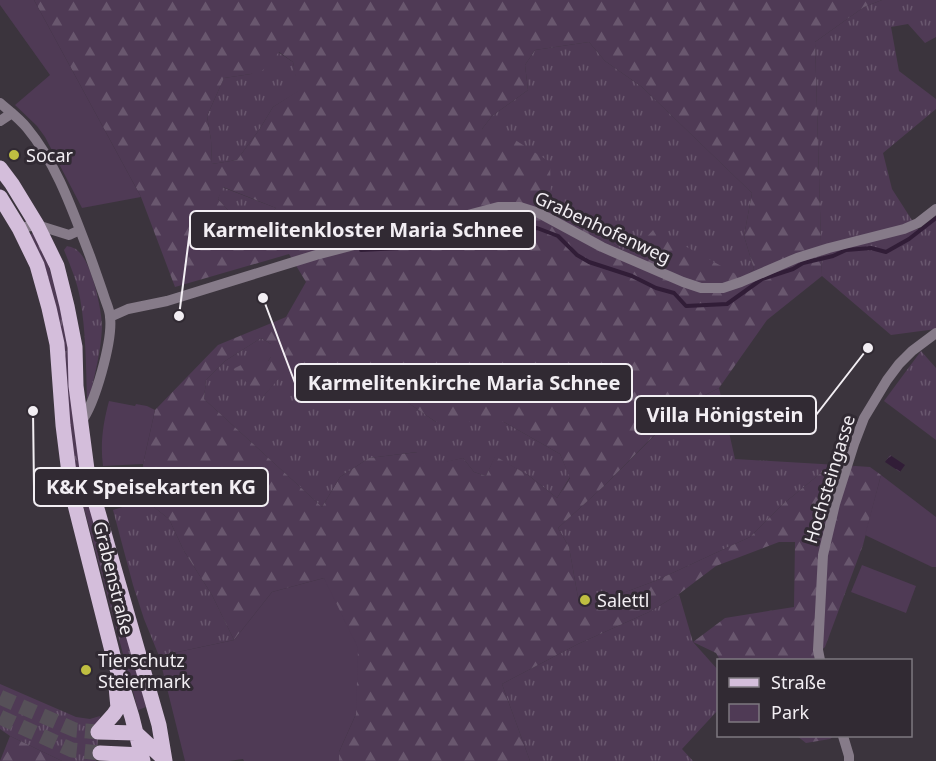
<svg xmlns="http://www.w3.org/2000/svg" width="936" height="761" viewBox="0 0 936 761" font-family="'Noto Sans',sans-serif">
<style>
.grass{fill:url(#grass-tufts)}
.forest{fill:url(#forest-firs);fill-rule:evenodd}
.green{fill:#4f3a55}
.water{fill:url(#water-waves)}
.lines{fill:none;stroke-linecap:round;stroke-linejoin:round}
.stream{stroke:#311d37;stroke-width:4}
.primary-tunnel{stroke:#565058;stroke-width:15;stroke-dasharray:15 8;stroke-linecap:butt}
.minor{stroke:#867b89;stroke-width:10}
.primary{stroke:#d4bedb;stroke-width:15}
.poi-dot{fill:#bfbe41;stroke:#312a33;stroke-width:2}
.labels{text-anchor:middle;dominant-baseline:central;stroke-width:6;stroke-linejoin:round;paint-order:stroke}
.poi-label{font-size:18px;fill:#f2eef3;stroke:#312a33;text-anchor:start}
.street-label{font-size:18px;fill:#f2eef3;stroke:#312a33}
.leader{fill:none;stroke:#f2eef3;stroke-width:2}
.callout-dot{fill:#f2eef3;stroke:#312a33;stroke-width:2}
.callout{fill:#312a33;stroke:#f2eef3;stroke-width:2}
.callout-label{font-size:20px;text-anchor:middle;font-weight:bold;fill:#f2eef3}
</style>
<defs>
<pattern id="grass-tufts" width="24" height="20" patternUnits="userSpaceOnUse" patternTransform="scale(1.5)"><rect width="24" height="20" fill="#4f3a55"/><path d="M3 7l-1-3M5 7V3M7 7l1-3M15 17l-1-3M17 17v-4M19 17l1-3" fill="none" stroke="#69576e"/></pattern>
<pattern id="forest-firs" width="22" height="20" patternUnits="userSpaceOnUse" patternTransform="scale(1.5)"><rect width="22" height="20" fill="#4f3a55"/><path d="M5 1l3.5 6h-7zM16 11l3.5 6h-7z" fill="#69576e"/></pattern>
<pattern id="water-waves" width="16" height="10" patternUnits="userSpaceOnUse" patternTransform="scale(1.5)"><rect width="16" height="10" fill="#311d37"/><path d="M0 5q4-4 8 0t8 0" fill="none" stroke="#4f3e54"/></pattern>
</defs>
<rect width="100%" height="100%" fill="#3b343d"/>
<path class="grass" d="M 882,0 L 936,0 L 936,37 L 925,43 L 908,24 L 891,27 L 899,71 L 936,99 L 936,109 L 883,153 L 892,189 L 919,231 L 936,219 L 936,329 L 891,335 L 822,276 L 815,42 L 864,7 Z
M 589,42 L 605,61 L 642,87 L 752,193 L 744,236 L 754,269 L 743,278 L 630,255 L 551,201 L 482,129 L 492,116 L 528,90 L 525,65 L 535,50 Z
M 278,52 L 293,62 L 299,91 L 273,107 L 259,130 L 237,160 L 212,164 L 211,140 L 207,116 L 224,78 L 251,74 Z
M 222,187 L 276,208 L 266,220 L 243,224 L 237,220 L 218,199 Z
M 34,232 L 46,258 L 55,286 L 66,334 L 76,435 L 146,707 L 138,710 L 80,493 L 30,235 Z
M 67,246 C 71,247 76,248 79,252 C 92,264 102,310 102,327 C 101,351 95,374 90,396 L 87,400 C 86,366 86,331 80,298 C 77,281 70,265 64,250 Z
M 261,338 L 271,344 L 271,357 L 268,361 L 249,361 L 262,398 L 286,369 L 329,374 L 404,400 L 436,422 L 504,422 L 560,454 L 570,477 L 557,498 L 528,475 L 495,457 L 486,476 L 474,472 L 463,458 L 425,467 L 417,452 L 369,458 L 340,477 L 322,507 L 204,399 L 206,380 L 225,361 Z
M 921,351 L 936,368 L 936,440 L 884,401 Z
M 719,388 L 735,459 L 855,466 L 821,473 L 783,504 L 750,537 L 655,581 L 588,606 L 582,606 L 579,603 L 569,547 L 558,528 L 604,486 L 684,406 Z
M 145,500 L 169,519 L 184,551 L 212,595 L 234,640 L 159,656 L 144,619 L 133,585 L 113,510 Z
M 679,594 L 693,642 L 718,670 L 718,710 L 682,749 L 693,761 L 530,761 L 502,684 L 578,644 L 649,612 Z
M 0,684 L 76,717 L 90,719 L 100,716 L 96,761 L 62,761 L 10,736 L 0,729 Z"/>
<path class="forest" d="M 34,0 L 882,0 L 864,7 L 815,42 L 822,276 L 767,320 L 719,388 L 683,406 L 604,486 L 558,528 L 569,547 L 579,603 L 582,606 L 588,606 L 655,581 L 750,537 L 783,504 L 821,473 L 855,466 L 870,467 L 881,475 L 863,545 L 825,647 L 814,656 L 815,660 L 720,660 L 716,653 L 693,642 L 725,618 L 794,607 L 795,542 L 779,542 L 716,566 L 679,594 L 649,612 L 578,644 L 502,684 L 530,761 L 339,761 L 339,752 L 356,714 L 324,578 L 272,592 L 234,640 L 212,595 L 184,551 L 169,519 L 145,500 L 143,464 L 155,410 L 218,345 L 286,317 L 306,282 L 289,254 L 175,287 L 141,197 ZM 589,42 L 605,61 L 642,87 L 752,193 L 744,236 L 754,269 L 743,278 L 654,229 L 630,255 L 551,201 L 550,162 L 504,133 L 482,129 L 492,116 L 528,90 L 525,65 L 535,50 ZM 279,52 L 293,62 L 298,91 L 273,107 L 259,130 L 237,160 L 212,164 L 211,140 L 207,116 L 224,78 L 251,74 L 263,70 ZM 223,187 L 276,208 L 266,220 L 244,223 L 237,220 L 218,199 ZM 261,338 L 271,344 L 271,357 L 268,361 L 249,361 L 233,369 L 262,398 L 286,370 L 329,374 L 404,400 L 436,422 L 504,422 L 560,454 L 570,478 L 557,498 L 528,475 L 495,456 L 486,476 L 474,472 L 463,458 L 425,466 L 418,452 L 369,458 L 340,477 L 322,507 L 204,399 L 206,380 L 225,361 Z
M 10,736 L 62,761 L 0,761 Z
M 797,736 L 834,736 L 830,739 L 806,743 Z"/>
<path class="green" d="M 0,0 L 34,0 L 141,197 L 82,208 L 45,137 L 37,126 L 15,105 L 50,75 L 0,5 Z
M 109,401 L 135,406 L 136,404 L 147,406 L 155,410 L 143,464 L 103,466 C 100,444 103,423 109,401 Z
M 881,475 L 936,517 L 936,567 L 932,567 L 865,535 Z
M 862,565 L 916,586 L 906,613 L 851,592 Z
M 324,578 L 358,648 L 356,714 L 339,752 L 339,761 L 244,761 L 243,759 L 229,761 L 185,761 L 159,656 L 234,640 L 272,592 Z"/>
<path class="water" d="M 890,455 L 905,465 L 900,472 L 885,462 Z"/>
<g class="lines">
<path class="stream" d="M 361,250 L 400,248 L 428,242 L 435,238 L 452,233 L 462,233 L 479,238 L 491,238 L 509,230 L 537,228 L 558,236 L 577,255 L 589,262 L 632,276 L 656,288 L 674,293 L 686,306 L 727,304 L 762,279 L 793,269 L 803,263 L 833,256 L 846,250 L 871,248 L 886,252 L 909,239 L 936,218"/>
<path class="primary-tunnel" d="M 0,697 L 75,730 L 98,732
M 0,717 L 72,750 L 100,753"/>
<path class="minor" d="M 0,103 C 9,111 19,118 27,128 C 57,164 73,212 90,256 C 95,270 100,284 105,299 C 107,305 110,311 110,317 C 113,340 95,404 81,422
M 0,121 L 12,113
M 19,228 L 37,225 L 69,235 L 80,230
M 110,317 L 128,309 L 167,301 L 316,255 L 498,207 L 520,207 L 539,213 L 602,247 L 683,282 L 701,288 L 723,288 L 741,282 L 797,258 L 829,248 L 904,229 L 918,223 L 936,209
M 820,660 L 818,650 L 823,555 L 835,504 L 854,444 L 864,418 L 887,380 L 899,364 L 912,351 L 936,333
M 843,736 L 849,756 L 849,761"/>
<path class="primary" d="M 0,168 L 12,184 L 37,225 L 57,266 L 67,306 L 75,347 L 76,386 L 88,477 L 159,725 L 165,761
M 0,197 L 19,228 L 37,265 L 49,308 L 57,344 L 63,425 L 71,489 L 114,659 L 132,717 L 143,761
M 98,732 L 114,714 L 118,708 L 116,686
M 98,732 L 136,733 L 164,759
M 100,753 L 142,755"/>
</g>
<g class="poi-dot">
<circle cx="14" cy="155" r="6"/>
<circle cx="585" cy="600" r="6"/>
<circle cx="86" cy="670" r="6"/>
</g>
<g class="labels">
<g class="poi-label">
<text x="26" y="155">Socar</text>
<text x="597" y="600">Salettl</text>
<text x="98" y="660">Tierschutz<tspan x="98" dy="21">Steiermark</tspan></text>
</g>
<g class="street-label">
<text transform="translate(603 227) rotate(25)">Grabenhofenweg</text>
<text transform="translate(829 479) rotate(-73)">Hochsteingasse</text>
<text transform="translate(114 578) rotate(76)">Grabenstraße</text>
</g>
</g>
<path class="leader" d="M179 316L190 230M263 298L295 383M868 348L816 415M33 411L34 487"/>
<g class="callout-dot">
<circle cx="179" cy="316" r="6"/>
<circle cx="263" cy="298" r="6"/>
<circle cx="868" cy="348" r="6"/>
<circle cx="33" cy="411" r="6"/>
</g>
<g class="callout">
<rect x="190" y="211" width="345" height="38" rx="6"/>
<rect x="295" y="364" width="337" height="38" rx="6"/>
<rect x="635" y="396" width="181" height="38" rx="6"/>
<rect x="34" y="468" width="234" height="38" rx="6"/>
</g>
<g class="callout-label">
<text x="363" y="237">Karmelitenkloster Maria Schnee</text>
<text x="464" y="390">Karmelitenkirche Maria Schnee</text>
<text x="725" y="422">Villa Hönigstein</text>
<text x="151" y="494">K&amp;K Speisekarten KG</text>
</g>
<rect x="717" y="659" width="195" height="78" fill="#312a33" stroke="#7e7880" stroke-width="1.5"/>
<rect x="729" y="678" width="30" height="9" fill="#d4bedb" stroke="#7e7880" stroke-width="1.5"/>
<text x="771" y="689" font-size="18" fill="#f2eef3">Straße</text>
<rect x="729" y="704" width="30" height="18" fill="#4f3a55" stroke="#7e7880" stroke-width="1.5"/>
<text x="771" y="719" font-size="18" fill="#f2eef3">Park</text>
</svg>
